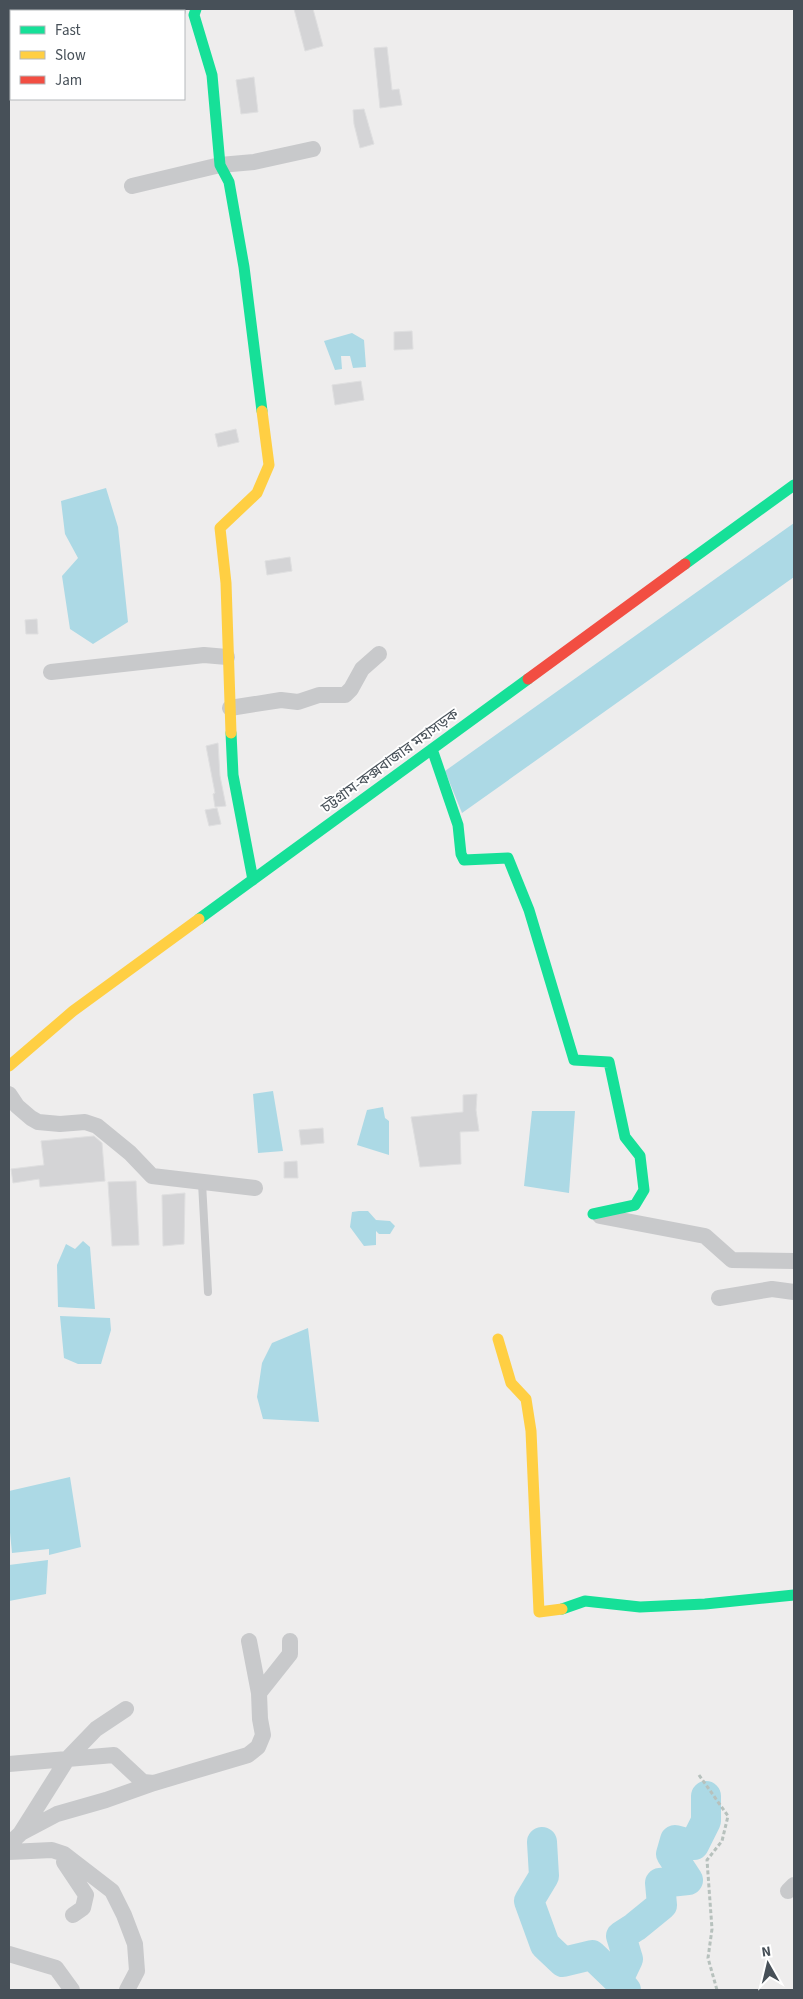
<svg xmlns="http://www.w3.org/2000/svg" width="803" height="1999" viewBox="0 0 803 1999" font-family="'Source Sans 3','Noto Sans Bengali',sans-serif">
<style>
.water{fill:#acd9e5}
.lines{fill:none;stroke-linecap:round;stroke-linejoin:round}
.river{stroke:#acd9e5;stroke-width:30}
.building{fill:#d4d4d6;stroke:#dfdfe0}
.path{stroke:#b7c1bd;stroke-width:3;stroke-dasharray:4 2.5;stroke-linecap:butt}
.lane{stroke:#c8c9cb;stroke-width:8}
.street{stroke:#c8c9cb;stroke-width:16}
.fast{stroke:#16e098;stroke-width:11}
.slow{stroke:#ffcf43;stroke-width:11}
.jam{stroke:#f24e42;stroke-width:11}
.labels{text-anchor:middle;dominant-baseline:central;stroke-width:4;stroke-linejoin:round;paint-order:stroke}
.street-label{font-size:15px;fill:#475058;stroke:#fff}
</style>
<rect width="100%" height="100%" fill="#eeeded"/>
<path class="water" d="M 90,9 L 165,9 L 169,11 L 90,11 Z
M 352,333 L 364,340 L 366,367 L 353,368 L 350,356 L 341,356 L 342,369 L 335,370 L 324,341 Z
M 106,488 L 118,527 L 128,622 L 93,644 L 70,629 L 62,576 L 78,558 L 65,534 L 61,501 Z
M 794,523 L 794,577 L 462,813 L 445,771 Z
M 273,1091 L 283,1151 L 258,1153 L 253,1094 Z
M 383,1107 L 385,1118 L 389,1121 L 389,1155 L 357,1145 L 367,1110 Z
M 532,1111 L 575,1111 L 569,1193 L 524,1186 Z
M 359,1211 L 368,1211 L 376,1220 L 390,1221 L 395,1226 L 390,1234 L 379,1234 L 376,1231 L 376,1245 L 364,1246 L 350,1227 L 352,1212 Z
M 83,1241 L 90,1247 L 95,1309 L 58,1307 L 57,1265 L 66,1244 L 75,1249 Z
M 60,1316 L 110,1318 L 111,1330 L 101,1364 L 78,1364 L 64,1358 Z
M 308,1328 L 319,1422 L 263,1419 L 257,1397 L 262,1363 L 272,1343 Z
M 70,1477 L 81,1547 L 49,1555 L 49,1549 L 12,1553 L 9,1522 L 9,1491 Z
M 48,1560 L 46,1594 L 9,1601 L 9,1565 Z"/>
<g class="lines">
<path class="river" d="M 542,1842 L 544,1876 L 529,1901 L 545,1945 L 563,1962 L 592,1955 L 618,1980
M 626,1990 L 618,1980 L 628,1959 L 621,1936 L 635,1927 L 662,1905 L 660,1883 L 688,1880 L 671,1854 L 675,1840 L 694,1845 L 706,1821 L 706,1796"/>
</g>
<path class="building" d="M 294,9 L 313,9 L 323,46 L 305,51 Z
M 387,47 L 392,90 L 399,89 L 402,105 L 380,108 L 374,48 Z
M 254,77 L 258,112 L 241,114 L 236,80 Z
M 364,109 L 374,144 L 360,148 L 354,124 L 353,110 Z
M 412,331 L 413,349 L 394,350 L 394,332 Z
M 361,381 L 364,400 L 335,405 L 332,385 Z
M 236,429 L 239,442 L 218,447 L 215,434 Z
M 290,557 L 292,571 L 267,575 L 265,561 Z
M 37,619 L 38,634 L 26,634 L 25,620 Z
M 218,743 L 220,776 L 226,806 L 215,807 L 213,794 L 215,793 L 206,746 Z
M 217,808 L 221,824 L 209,826 L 205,810 Z
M 477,1094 L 476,1110 L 479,1131 L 460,1132 L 461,1164 L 420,1167 L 411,1117 L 463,1112 L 463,1095 Z
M 323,1128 L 324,1143 L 301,1145 L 299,1130 Z
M 94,1136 L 102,1143 L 105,1181 L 40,1187 L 39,1179 L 13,1183 L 11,1169 L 44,1165 L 41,1141 Z
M 297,1161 L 298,1178 L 284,1178 L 284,1162 Z
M 136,1181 L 139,1245 L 112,1246 L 108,1182 Z
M 185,1193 L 184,1244 L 163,1246 L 162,1195 Z"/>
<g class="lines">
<path class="path" d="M 699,1775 L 728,1816 L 722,1841 L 707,1860 L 712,1929 L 708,1958 L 717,1990"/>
<path class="lane" d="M 202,1183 L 208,1292"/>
<path class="street" d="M 175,10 L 178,11
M 132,186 L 220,165 L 254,162 L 313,149
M 51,672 L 204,655 L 227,657
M 230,708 L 281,700 L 298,702 L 319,695 L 345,695 L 351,689 L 362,669 L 379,654
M 9,1094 L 17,1106 L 31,1118 L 38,1122 L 60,1124 L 85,1122 L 97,1126 L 130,1153 L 152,1176 L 255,1188
M 600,1216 L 705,1236 L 732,1260 L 794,1261
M 719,1298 L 772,1289 L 794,1292
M 259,1693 L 290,1654 L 290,1641
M 9,1764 L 114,1755 L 143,1782 L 154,1783 L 248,1755 L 258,1747 L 263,1735 L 260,1719 L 259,1693 L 249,1641
M 21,1833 L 57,1814 L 106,1800 L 154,1783
M 9,1844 L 20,1834 L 68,1758 L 96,1729 L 126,1709
M 9,1852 L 52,1850 L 64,1854 L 112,1891 L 124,1915 L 135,1944 L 137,1971 L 127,1990
M 64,1862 L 86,1895 L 83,1908 L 73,1915
M 788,1891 L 794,1885
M 9,1954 L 56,1968 L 72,1990"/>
<path class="fast" d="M 196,9 L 194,15 L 212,75 L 220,165 L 229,182 L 244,267 L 262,411
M 685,564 L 794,485
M 231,733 L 233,775 L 253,880
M 432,749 L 458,825 L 461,854 L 464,860 L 508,858 L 529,910 L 574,1060 L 609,1062 L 625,1137 L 640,1156 L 644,1190 L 635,1205 L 593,1214
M 199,919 L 528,679
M 562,1609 L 585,1601 L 640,1607 L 705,1604 L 794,1595"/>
<path class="slow" d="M 231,733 L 226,583 L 220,528 L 257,493 L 269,465 L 262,411
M 9,1066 L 73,1011 L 199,919
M 498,1339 L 511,1383 L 526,1399 L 531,1431 L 539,1612 L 562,1609"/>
<path class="jam" d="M 528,679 L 685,564"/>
</g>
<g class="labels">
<g class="street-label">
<text transform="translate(390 761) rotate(-36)">চট্টগ্রাম-কক্সবাজার মহাসড়ক</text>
</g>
</g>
<rect width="803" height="1999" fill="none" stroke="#475058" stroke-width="20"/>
<rect x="10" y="10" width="175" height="90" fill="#ffffff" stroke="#b5b9bc"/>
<rect x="20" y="26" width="25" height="8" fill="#16e098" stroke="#b5b9bc"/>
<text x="55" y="35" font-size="15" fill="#475058">Fast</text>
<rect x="20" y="51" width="25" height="8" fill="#ffcf43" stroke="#b5b9bc"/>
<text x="55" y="60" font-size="15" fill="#475058">Slow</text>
<rect x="20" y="76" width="25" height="8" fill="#f24e42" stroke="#b5b9bc"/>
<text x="55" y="85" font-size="15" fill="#475058">Jam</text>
<g transform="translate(768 1964) rotate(352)" stroke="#ffffff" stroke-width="4" paint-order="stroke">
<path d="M0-4L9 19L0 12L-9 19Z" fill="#475058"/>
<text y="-8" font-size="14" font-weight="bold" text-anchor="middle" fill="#475058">N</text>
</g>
</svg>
